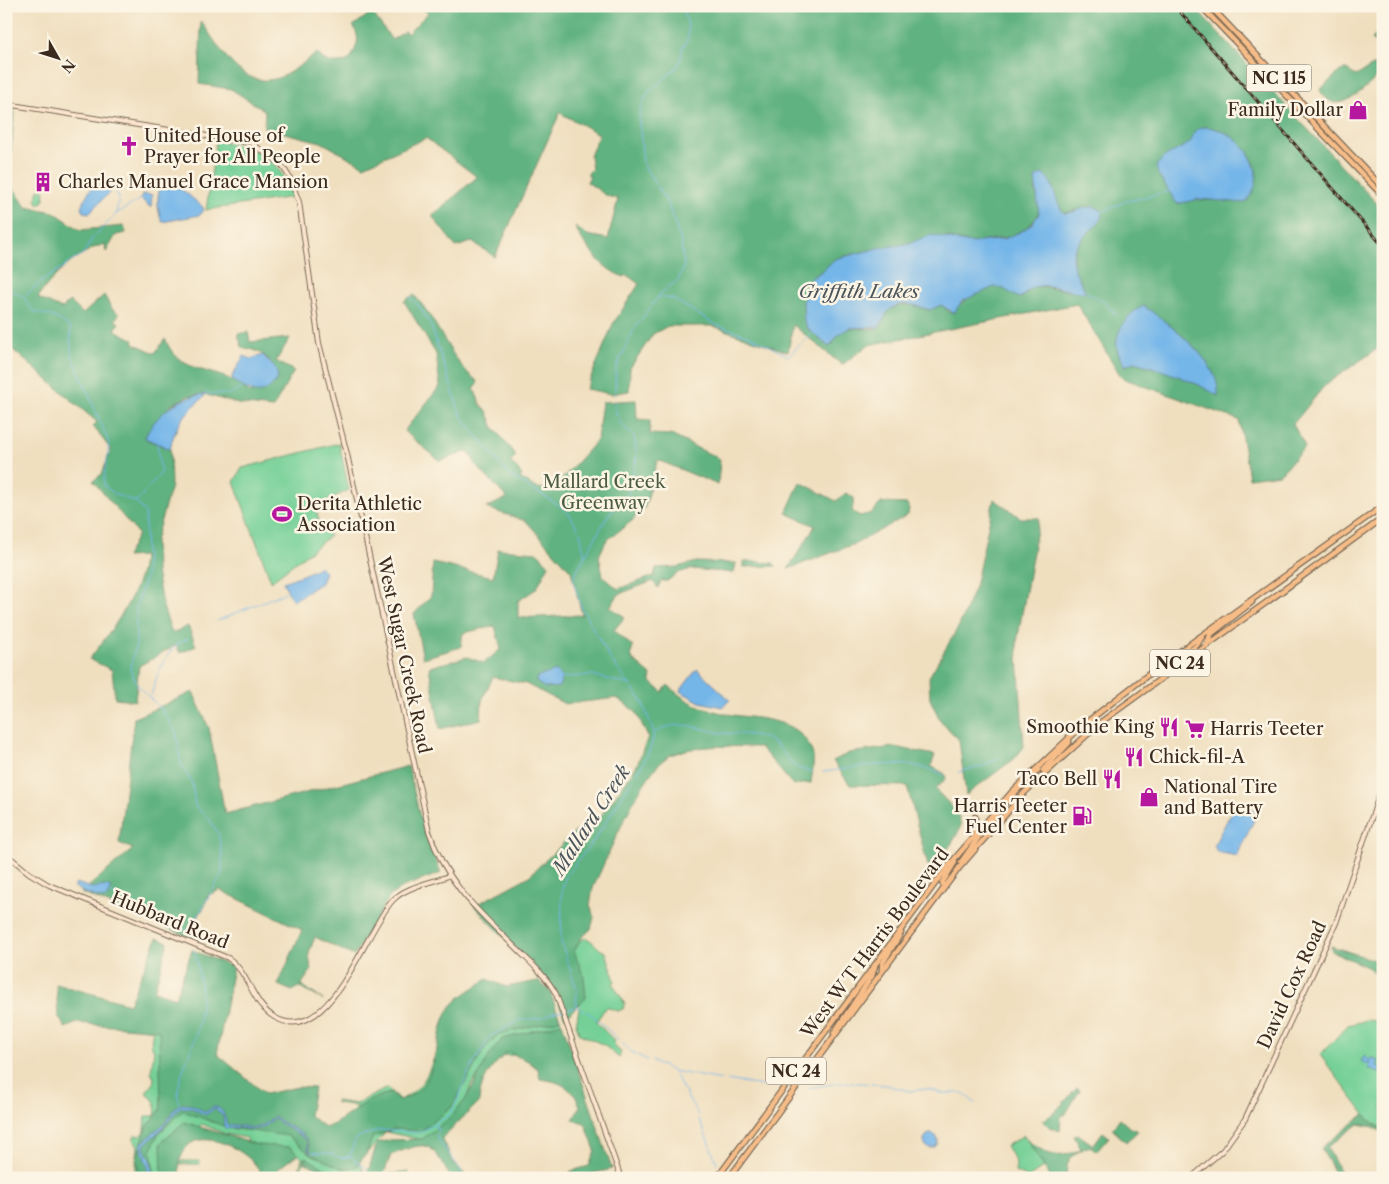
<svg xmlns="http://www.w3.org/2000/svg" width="1389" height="1184" viewBox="0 0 1389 1184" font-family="'Libre Caslon Text',serif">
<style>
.green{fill:#75d097;stroke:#587d5a}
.forest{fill:#60b280;stroke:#4e6e4f;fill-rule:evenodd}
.water{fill:#75b6e9;stroke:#587084}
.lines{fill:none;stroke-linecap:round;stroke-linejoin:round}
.stream{stroke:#75b6e9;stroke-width:1}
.secondary-casing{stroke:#7a6956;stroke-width:6}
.primary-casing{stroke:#7a6956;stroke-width:7}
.secondary{stroke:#fce5cf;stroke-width:4}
.primary{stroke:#f7bd88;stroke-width:4.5}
.rail-casing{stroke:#3b2a1e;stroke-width:3}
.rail{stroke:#fcf5e5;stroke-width:1;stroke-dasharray:4;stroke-linecap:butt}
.labels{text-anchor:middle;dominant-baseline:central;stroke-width:5;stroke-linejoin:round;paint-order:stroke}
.shield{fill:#fcf5e5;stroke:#75675a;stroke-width:1}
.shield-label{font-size:16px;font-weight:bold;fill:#3b2a1e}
.poi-label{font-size:18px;fill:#3b2a1e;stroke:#fcf5e5;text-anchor:start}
.park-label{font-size:18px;fill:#4c5c42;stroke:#fcf5e5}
.street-label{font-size:18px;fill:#3b2a1e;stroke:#fcf5e5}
.water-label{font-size:19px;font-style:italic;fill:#4c545b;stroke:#fcf5e5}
</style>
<rect width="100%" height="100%" fill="#fcf5e5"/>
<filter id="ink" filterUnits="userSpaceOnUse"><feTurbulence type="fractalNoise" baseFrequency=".02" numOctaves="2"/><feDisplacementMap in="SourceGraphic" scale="10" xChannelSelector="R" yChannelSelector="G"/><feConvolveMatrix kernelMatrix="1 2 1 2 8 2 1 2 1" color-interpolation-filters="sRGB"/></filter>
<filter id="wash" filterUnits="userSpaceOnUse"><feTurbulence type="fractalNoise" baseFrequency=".0096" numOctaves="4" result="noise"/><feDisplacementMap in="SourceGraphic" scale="20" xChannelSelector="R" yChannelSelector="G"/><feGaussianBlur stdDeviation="1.12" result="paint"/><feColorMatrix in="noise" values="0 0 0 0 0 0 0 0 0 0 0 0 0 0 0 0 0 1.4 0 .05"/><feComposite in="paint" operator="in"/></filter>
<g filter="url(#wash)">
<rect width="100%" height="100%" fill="#f0dfbf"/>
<path class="green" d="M 216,141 C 257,147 278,156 293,197 L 206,210 Z
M 38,189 L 45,190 L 44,200 L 39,205 L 36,199 Z
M 339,443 L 349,490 L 315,506 L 319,521 L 330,536 L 271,581 L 234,482 L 242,468 Z
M 585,938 C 594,940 597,950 606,952 L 615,981 L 613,984 L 625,1004 L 623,1009 L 618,1011 L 606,1007 L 596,1022 L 612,1038 L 616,1048 L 621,1052 L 619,1058 L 604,1045 L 580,1034 L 576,1025 L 581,997 L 571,947 Z
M 551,1013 L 558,1013 L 587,1096 L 519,1055 L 493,1056 L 471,1085 L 463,1110 L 432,1142 L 386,1132 L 359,1162 L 364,1173 L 384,1175 L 408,1172 L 408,1175 L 378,1178 L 334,1178 L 307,1158 L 304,1158 L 299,1178 L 297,1178 L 302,1158 L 299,1155 L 253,1163 L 247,1138 L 225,1134 L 202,1124 L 168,1161 L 200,1161 L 199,1164 L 173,1164 L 163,1178 L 138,1178 L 135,1176 L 138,1145 L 133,1140 L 135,1135 L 141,1136 L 145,1130 L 146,1116 L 155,1116 C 156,1106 157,1100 147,1095 L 147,1090 L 153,1085 L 154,1077 L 151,1072 L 154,1050 L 151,1045 L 153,1027 L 168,1028 L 175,1108 L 305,1136 L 375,1117 L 352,1105 L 336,1103 L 336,1101 L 356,1104 L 387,1088 L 400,1100 C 425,1087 427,1075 437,1050 Z
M 1368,1020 L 1383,1022 L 1383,1129 L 1370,1121 L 1320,1055 L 1348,1025 Z
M 1024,1135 L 1044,1167 L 1028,1178 L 1015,1172 L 1016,1163 L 1006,1146 Z"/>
<path class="forest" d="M 420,6 L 1193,6 L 1383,210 L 1383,345 L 1326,384 L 1293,424 L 1305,447 L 1280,474 L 1249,478 L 1239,420 L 1122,378 L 1077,304 L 868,345 L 842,365 L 793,325 L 788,352 L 713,326 L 668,326 L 653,334 L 630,368 L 629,391 L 611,394 L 586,389 L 613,324 L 639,284 L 627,275 L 625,277 C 604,272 584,245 575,227 L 587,235 L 608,239 L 618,199 L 607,196 L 587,182 L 590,176 L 587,174 L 592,169 L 590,156 L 599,134 L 560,113 L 495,257 L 472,242 L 456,247 L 432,216 L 477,177 L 426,138 L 364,166 L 321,142 L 264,128 L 265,111 L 231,89 L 199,84 L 201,21 C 220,48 244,96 285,75 C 297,69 307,60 317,53 C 325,64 339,66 350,59 C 357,47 361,38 353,26 L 372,12 L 392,40 L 405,31 L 407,34 L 428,13 ZM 1202,127 C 1231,126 1271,164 1251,192 L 1214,200 L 1189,200 L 1178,204 L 1166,186 L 1182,148 L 1190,143 L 1195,131 ZM 1050,184 L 1056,202 L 1064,213 L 1078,210 L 1096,225 C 1074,244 1064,262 1083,287 L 1075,292 L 1042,286 L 1031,288 L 1022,298 C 1014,296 1010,290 1002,288 C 984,282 962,302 951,313 L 941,305 L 928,310 C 914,304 895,300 885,316 C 882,321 883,326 876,328 C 863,332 853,322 838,335 C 834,339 834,344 829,347 L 808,329 L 814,276 L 822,271 L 835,259 L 862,252 L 946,237 L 971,243 L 1009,237 L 1025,229 L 1037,218 L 1040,207 L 1035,188 ZM 1144,307 C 1175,328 1215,356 1218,396 C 1196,380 1159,369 1134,362 L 1126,366 C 1104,341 1127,325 1144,307 Z
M 1383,29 L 1383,53 L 1372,39 Z
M 1383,60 L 1383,72 C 1365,87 1337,121 1320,90 L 1339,72 L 1345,69 L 1356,76 Z
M 6,109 L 14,110 L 9,181 L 26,207 L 54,212 L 80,230 L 124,226 L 126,233 L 116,235 L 106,252 L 105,244 C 81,250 50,277 38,298 L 62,309 L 70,301 L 83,314 L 104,295 L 112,309 L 119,314 L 115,320 L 119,323 L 115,330 L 134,340 L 133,343 L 155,353 L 165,339 C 179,372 207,368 234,381 C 240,384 245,389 250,393 L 278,378 C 275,361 260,348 242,348 L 238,334 L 248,332 L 250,342 L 290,338 L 276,361 L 294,371 L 273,408 L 238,404 L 204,394 L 188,396 L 171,405 L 147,433 L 145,438 L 148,440 L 170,449 L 171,486 L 155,541 L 156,571 L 162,604 L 172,633 L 188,626 L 196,646 L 180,653 L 176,645 L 139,666 L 135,701 L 115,698 L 112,670 L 89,659 C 110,634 143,589 143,556 L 126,557 L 138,534 L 93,481 L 102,474 L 111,450 L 93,426 L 97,422 L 6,344 Z
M 414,295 C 439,321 449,360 478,382 L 474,389 L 482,407 L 487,411 L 494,428 L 516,456 L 510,461 L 522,475 L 520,478 L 536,488 L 553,489 L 597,440 L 602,402 L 636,400 L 637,419 L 650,420 L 650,434 L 671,435 L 720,459 L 718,485 L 658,460 C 651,477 651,492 644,509 L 642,508 L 633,520 L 606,541 L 599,556 L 603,576 L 618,589 L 654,576 L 656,568 L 678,567 L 696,562 L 736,563 L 734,573 L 691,569 L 678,573 L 667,581 L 661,581 L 658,588 L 653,581 L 619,594 L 610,607 L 625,617 L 614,630 L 633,647 L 631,654 L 633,660 L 651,675 L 650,681 L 662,692 L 668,685 C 684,701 700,708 722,713 C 753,720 798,714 812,752 C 815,760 812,774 811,783 L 793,785 L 760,747 C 732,747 696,743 669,756 C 642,770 607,858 593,888 L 590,905 L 594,917 L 591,929 L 582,937 L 574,951 L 584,977 L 586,997 L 565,1018 L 552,986 L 474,906 L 528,877 L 575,832 L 590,831 L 636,767 L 648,737 L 636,712 L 617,698 L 565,704 L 526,684 L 493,677 L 482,700 L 481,719 L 440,729 L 429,667 L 467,657 L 484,663 L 501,649 L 495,626 L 463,633 L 461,647 L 423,658 L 414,614 L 431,596 L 433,563 L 493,577 L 498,549 L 537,552 L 549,565 L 536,589 L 518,601 L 518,618 L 582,615 L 571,571 L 526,521 L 486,508 L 507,498 L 477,466 L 468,451 L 440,461 L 404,431 L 440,386 L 436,354 L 404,301 Z
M 800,482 L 836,501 L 846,493 L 854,498 L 852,511 L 860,516 L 872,513 L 881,503 L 907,504 L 909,508 L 908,515 L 857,543 L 788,569 L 815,526 L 786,513 Z
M 994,499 L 1021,518 L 1039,518 L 1017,642 L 1024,747 L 1015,758 L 966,795 L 959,740 L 940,720 L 930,699 L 929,677 L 959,626 L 975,587 Z
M 744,561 L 773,563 L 776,566 L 744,567 Z
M 193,692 L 209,728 L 225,814 L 408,766 L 423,829 L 441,873 L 403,887 L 390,896 L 354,956 L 315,937 L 309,953 L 311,971 L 301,985 L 323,1000 L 300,987 L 292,991 L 278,985 L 302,930 L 220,890 L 208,895 L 205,906 L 192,926 L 195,939 L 81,893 L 133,849 L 119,843 L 134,718 Z
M 894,747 L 935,755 L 931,766 L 945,774 L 946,779 L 935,789 L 957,812 L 961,825 C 955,842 944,856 928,866 L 907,786 L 850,785 L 833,761 L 849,753 Z
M 157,938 L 168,942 L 154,991 L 175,998 L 192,950 L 233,967 L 217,1054 L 265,1094 L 298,1087 L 314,1088 L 309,1115 L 325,1128 C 349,1119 364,1097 391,1093 L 398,1100 C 441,1093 433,1037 448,1011 C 456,997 474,988 487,979 L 506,987 L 538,981 L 550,991 L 560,1020 L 499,1034 L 485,1048 L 451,1108 L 421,1131 L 395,1129 L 373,1137 L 366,1154 L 356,1167 L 343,1169 L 328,1162 L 309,1153 L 288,1136 L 229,1128 L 183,1111 L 158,1134 L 151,1151 L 155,1178 L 140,1178 L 136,1159 L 147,1127 L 161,1109 L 159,1030 L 77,1023 L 65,1028 L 58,1015 L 56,984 L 129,1004 Z
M 1331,946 L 1383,963 L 1383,979 L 1369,968 L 1332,951 Z
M 562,1023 L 612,1169 L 574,1178 L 559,1178 L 569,1175 L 571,1171 L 589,1166 L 595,1150 L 585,1123 L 573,1120 L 580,1106 C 573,1087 559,1081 540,1079 L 538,1069 L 528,1061 L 508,1052 C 492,1065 480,1081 479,1102 L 442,1138 L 454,1164 L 469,1178 L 451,1178 C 430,1142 431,1139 391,1155 L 382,1178 L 361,1178 L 368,1172 L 377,1143 L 390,1140 L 422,1139 L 450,1118 L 465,1100 L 491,1053 L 502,1039 Z
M 1077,1088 L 1080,1090 L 1065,1115 L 1061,1115 L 1060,1131 L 1049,1127 L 1043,1121 L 1055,1112 Z
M 1365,1114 L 1370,1121 L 1383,1130 L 1383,1133 L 1374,1127 L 1358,1124 L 1327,1147 L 1343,1178 L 1338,1178 L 1321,1148 Z
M 1120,1119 L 1130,1128 L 1138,1131 L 1126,1142 L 1112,1129 Z
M 184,1122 L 258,1145 L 290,1147 L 298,1154 L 279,1168 L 276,1178 L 262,1178 C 260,1155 195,1119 182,1155 C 179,1163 178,1169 181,1178 L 162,1178 L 161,1143 Z
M 1103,1132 L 1109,1137 L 1097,1151 L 1090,1146 C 1074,1153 1064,1159 1067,1178 L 1051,1178 L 1027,1140 C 1048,1155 1057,1161 1081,1149 L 1074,1136 L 1078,1134 L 1093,1145 Z
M 305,1157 L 339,1177 L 342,1178 L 325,1178 L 323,1171 L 304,1162 Z"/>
<path class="water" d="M 1202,127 C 1229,126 1260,154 1256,183 C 1255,189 1249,199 1245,203 L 1199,199 L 1177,204 L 1158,174 L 1156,166 L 1164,157 L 1190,143 L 1195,131 Z
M 1041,174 C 1055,177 1054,203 1064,213 C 1076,214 1094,199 1102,212 C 1102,220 1098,223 1093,228 C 1064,254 1070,263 1086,292 C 1069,294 1052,282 1035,287 C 1027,289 1026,296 1019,298 L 1002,288 L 994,287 L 962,301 L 954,313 L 941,305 L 930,310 C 916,306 899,298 887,313 C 884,318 883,323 879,327 L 849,328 L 838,335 L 829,347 L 808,329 L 804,322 L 803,302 L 810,279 L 822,271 L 835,259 L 878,248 L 906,244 L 931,235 L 971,243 L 1004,239 L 1022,231 L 1032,224 L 1039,214 L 1035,178 Z
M 104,178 L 112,182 L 114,188 L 89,213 L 83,212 L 81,207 C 85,197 93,182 104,178 Z
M 171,184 C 182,187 192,199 202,206 L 204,210 L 200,215 L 162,222 C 158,213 155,194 162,186 Z
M 142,194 L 152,195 L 151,208 L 141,199 Z
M 1144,306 C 1170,325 1222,362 1218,396 C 1196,381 1160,369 1134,362 L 1124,366 C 1123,360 1118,355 1117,348 C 1114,332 1129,311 1144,306 Z
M 263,355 L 276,369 L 278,378 C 263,400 252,393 233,381 L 232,376 L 244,356 L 251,359 Z
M 204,394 L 204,397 C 185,413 175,425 170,449 L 145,438 C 155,414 179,397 204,394 Z
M 320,566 L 325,572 L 321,583 L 293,601 L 283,582 C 296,577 308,574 320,566 Z
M 697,669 L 730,700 L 722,707 L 700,702 L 680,691 Z
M 556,671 L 562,678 L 559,687 L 545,688 L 536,682 L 537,677 Z
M 1238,800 L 1254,810 L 1254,820 L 1237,856 L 1217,852 L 1214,845 Z
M 76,883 L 92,888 L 106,886 L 111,888 L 106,899 C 95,898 82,893 74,886 Z
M 1365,1056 L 1369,1060 L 1372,1058 L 1379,1060 L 1377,1066 L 1382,1068 L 1380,1073 L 1368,1069 L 1370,1063 L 1364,1065 L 1365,1063 L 1361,1061 Z
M 181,1104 L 192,1105 L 206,1112 L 214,1106 C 226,1110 224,1118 228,1126 C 239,1122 250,1131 261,1126 C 267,1124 268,1119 275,1117 C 286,1128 311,1132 309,1150 L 312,1152 L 308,1151 C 308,1148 308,1145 308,1143 C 305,1136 282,1126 275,1119 C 268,1121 266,1128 258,1129 C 246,1131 240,1125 227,1129 L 224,1127 L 223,1116 L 215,1108 L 206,1115 L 191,1108 L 180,1107 L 162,1129 L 145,1144 L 144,1148 L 151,1162 L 153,1178 L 150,1178 C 149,1166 140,1152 142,1143 L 165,1123 L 177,1106 Z
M924 1141a7 7 0 1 1 14 0a7 7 0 1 1-14 0Z"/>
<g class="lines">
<path class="stream" d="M 115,189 L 119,198 L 116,213
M 1162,193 L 1169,191
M 1102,212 L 1124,202 L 1159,194
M 6,288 L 24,297 C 33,318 39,310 56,318 C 61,320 66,324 70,328 L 71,353 L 108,440 C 110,456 103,470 104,486 L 117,495 L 136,502 L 145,513 L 146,567 L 145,579 L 136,606 L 136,644 L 130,670 L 138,686 L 162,710 L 176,732 L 181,764 L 192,783 L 195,806 L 209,819 L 218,833 L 222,854 L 222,874 L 196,919 L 195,937
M 1086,292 L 1104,302 L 1116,315
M 25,296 L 42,281 L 83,254 L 92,239 L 116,214 L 141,199
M 409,296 L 419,306 L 430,323 L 461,416 L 509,475 L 560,506 L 570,515 L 580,532 L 585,557
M 658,297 L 673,299 L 716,325 L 750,336 L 788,356 L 813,333
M 204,394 L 231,394 L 243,388
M 615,395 L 616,368 L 634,329 L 662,292 L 678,280 L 684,267 L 681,241 L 668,204 L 643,164 L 639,119 L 642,104 L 647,94 L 679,65 L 683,47 L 688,38 L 688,28 L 687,20 L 680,6
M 136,502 L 161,473 L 157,443
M 217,621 L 286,592
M 561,678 L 591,675 L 631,685
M 151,699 C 154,679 167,644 188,639
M 655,733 C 681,717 696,729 722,733 C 738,735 756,732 771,741 C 782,747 788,762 798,768 C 803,770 809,770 813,772
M 823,772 C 864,767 906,756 944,775
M 958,772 L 983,766 L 999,758
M 110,893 L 194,933
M 576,1006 L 577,990 L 561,942 L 562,889 L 566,876 L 595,839 L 644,762 L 651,747 L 654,733 L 642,701 L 611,660 L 582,609 L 573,581 L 576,572 L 608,515 L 628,494 L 637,456 L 634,436 L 621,424 L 615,410 L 615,401
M 576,1006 L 592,1015 L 628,1049
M 630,1051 L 647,1060
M 652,1061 L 673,1071 L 722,1080
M 673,1071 L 698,1115
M 727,1080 L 768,1087
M 808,1088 L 839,1083 L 861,1083 L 886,1085 L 909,1091 L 928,1089 L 941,1093 L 963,1093 L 975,1103
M 179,1104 C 173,1085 192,1051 197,1031 C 204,1005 201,975 194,950
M 699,1119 L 717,1163
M 434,1125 L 438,1129 L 437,1138 L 461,1170 L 462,1178
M 311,1152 C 316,1153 321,1153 327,1153 C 337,1154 339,1161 350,1156 L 355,1140 L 358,1137 L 380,1130 L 419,1133 L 448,1116 L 455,1106 L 469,1071 L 491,1036 L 520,1020 L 542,1018 L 551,1013 L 575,1007
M 350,1156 L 369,1171 L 371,1178"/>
</g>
</g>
<g filter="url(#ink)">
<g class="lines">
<defs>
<path id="secondary" d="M 6,104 L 251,143 L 281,164 L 290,178 L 299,202 L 319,343 L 347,454 L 429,831 C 446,884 480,913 518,950 C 532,964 547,977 556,994 L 621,1178
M 6,854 L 29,873 L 49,885 L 228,958 C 249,972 252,1004 274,1017 C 329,1050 366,928 393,900 C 407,886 431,883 448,876
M 1191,1178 L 1223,1150 L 1245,1119 L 1336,923 L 1383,784"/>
<path id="primary" d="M 1201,6 L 1383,196
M 1210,6 L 1383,188
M 1207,644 L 1210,635 L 1252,602
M 1170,667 L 1197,645 L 1203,635
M 1043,770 L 1069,743 L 1069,737
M 975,817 L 975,833
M 988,831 C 990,813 1025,783 1038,770
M 961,862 L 978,838 L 983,824
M 945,887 L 942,883 L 955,862
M 882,971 L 882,964 L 901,933
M 834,1033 L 872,976 L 875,966
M 717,1178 L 946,869 L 1012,792 L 1083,725 L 1162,664 L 1383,506
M 729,1178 L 959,868 L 1025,792 L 1101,722 L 1383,518"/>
</defs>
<use href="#secondary" class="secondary-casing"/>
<use href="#primary" class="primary-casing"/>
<use href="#secondary" class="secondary"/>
<use href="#primary" class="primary"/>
<defs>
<path id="rail" d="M 1175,6 L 1383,246"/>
</defs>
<use href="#rail" class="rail-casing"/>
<use href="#rail" class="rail"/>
</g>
</g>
<defs>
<symbol id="shop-bare" viewBox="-9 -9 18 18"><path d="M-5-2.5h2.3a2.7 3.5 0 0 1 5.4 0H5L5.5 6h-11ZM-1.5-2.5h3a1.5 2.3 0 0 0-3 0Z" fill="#b5179e" stroke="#fcf5e5" stroke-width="2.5" paint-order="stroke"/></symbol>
<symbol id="church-bare" viewBox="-9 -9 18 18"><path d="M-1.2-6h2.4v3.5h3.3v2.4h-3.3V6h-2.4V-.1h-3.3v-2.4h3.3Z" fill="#b5179e" stroke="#fcf5e5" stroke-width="2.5" paint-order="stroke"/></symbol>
<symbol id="building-bare" viewBox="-9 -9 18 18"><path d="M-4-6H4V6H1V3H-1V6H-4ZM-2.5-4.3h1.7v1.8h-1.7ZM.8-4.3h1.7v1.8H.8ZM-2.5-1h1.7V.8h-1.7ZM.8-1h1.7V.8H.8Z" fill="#b5179e" stroke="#fcf5e5" stroke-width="2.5" paint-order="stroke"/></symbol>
<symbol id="stadium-bare" viewBox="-9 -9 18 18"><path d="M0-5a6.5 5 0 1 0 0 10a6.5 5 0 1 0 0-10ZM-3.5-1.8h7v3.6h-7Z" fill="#b5179e" stroke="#fcf5e5" stroke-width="2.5" paint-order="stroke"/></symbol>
<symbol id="restaurant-bare" viewBox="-9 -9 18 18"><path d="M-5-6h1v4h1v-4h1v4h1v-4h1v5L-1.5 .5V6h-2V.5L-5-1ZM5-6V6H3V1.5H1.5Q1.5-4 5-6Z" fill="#b5179e" stroke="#fcf5e5" stroke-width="2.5" paint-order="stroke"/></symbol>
<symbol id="supermarket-bare" viewBox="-9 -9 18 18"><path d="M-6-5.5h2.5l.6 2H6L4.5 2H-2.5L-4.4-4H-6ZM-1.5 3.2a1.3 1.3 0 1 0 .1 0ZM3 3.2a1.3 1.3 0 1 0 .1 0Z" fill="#b5179e" stroke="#fcf5e5" stroke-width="2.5" paint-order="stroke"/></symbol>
<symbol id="fuel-bare" viewBox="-9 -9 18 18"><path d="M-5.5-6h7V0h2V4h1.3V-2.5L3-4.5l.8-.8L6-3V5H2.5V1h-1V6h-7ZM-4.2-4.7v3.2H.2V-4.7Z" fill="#b5179e" stroke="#fcf5e5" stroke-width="2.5" paint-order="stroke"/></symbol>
</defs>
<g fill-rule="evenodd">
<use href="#shop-bare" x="1344" y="96" width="28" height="28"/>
<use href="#church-bare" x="115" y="132" width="28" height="28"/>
<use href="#building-bare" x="29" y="168" width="28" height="28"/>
<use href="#stadium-bare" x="268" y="500" width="28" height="28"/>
<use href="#restaurant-bare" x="1155" y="713" width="28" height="28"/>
<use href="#supermarket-bare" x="1181" y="715" width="28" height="28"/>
<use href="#restaurant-bare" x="1120" y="743" width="28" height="28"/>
<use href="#restaurant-bare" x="1098" y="765" width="28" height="28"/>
<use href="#shop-bare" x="1135" y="783" width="28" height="28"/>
<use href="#fuel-bare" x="1068" y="802" width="28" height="28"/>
</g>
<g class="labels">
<g class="shield">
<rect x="1246.5" y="64.5" width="65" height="27" rx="4"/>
<rect x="1150" y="649.5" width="60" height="27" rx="4"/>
<rect x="766" y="1057.5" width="60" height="27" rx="4"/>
</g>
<g class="shield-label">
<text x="1279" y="78">NC 115</text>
<text x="1180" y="663">NC 24</text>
<text x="796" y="1071">NC 24</text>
</g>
<g class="poi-label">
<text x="1343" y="110" text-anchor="end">Family Dollar</text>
<text x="144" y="136">United House of<tspan x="144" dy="21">Prayer for All People</tspan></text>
<text x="58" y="182">Charles Manuel Grace Mansion</text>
<text x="297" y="504">Derita Athletic<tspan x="297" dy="21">Association</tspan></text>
<text x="1154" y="727" text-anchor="end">Smoothie King</text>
<text x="1210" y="729">Harris Teeter</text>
<text x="1149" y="757">Chick-fil-A</text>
<text x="1097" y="779" text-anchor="end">Taco Bell</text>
<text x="1164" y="787">National Tire<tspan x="1164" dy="21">and Battery</tspan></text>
<text x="1067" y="806" text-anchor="end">Harris Teeter<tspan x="1067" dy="21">Fuel Center</tspan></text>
</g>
<g class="park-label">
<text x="604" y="482">Mallard Creek<tspan x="604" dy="21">Greenway</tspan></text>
</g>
<g class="street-label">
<text transform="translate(404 655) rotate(78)">West Sugar Creek Road</text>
<text transform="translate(170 920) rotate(22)">Hubbard Road</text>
<text transform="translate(875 943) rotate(-53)">West W T Harris Boulevard</text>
<text transform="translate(1292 985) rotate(-65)">David Cox Road</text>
</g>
<g class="water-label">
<text x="859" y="291">Griffith Lakes</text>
<text transform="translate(591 820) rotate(-57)">Mallard Creek</text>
</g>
</g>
<rect width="1389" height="1184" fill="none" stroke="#fcf5e5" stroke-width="25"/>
<g transform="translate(58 58) rotate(129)" stroke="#fcf5e5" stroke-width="4" paint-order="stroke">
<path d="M0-4L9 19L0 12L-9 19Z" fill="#3b2a1e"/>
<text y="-8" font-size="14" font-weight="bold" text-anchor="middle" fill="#3b2a1e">N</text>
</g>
</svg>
